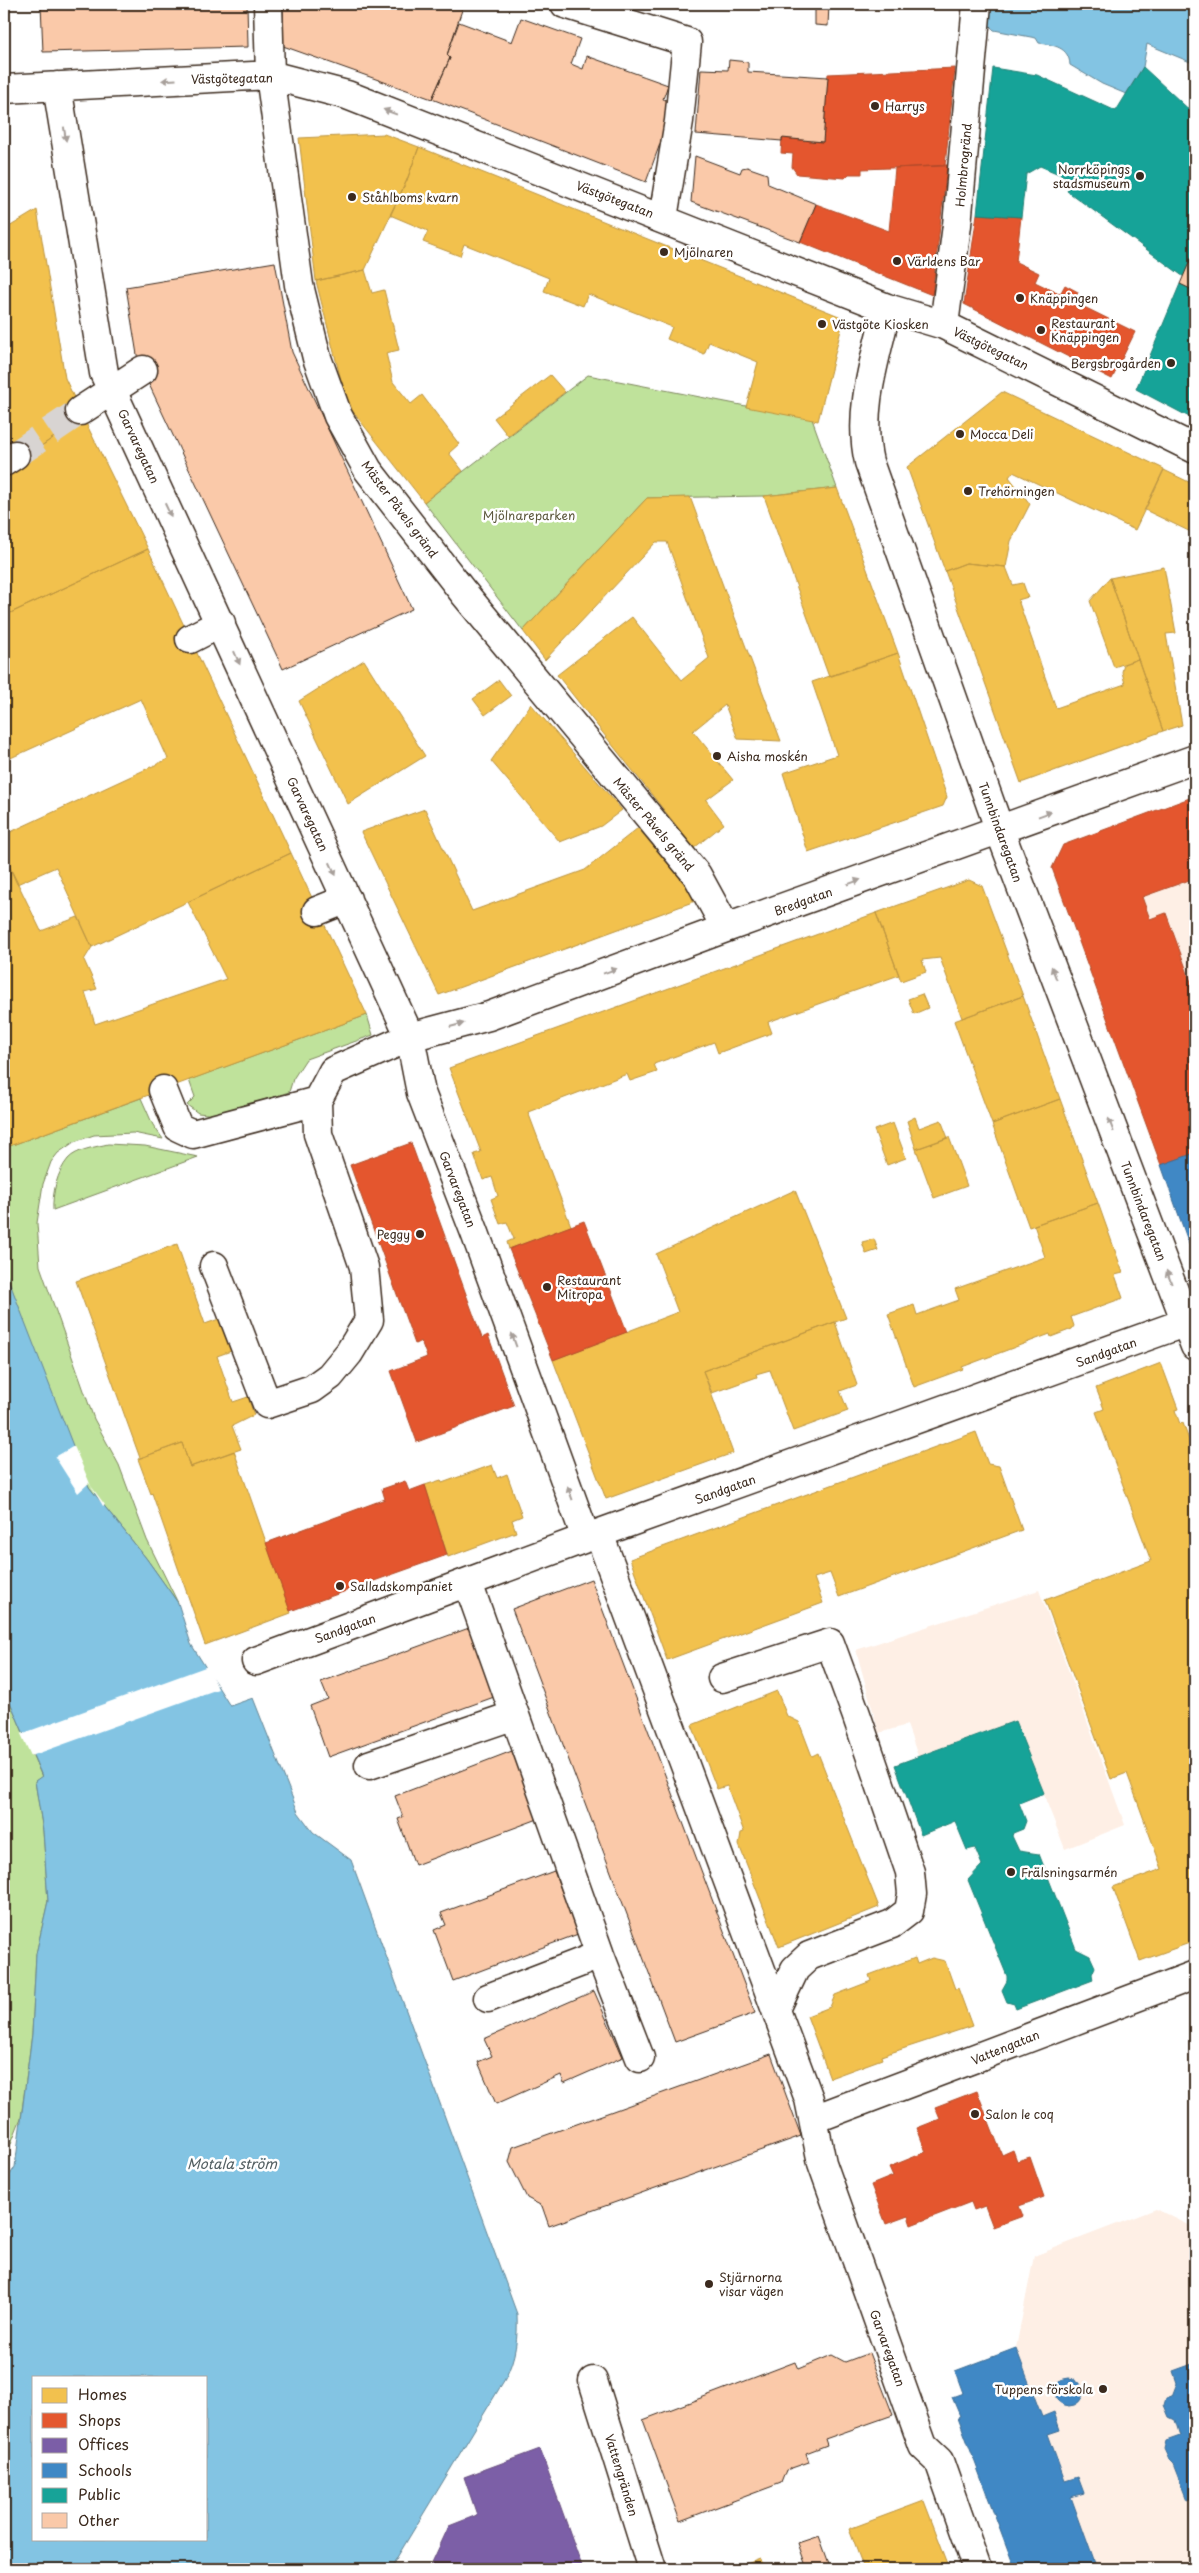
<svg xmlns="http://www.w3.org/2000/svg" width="1199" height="2573" viewBox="0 0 1199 2573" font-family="'Playpen Sans',sans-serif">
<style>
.built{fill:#feefe5}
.green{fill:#bfe29b;stroke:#7d865c}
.water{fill:#83c4e3;stroke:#668694;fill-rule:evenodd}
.pier{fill:#fff}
.homes{fill:#f2c14e;stroke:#bb9440}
.shops{fill:#e4572e;stroke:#b14a29}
.offices{fill:#7b5ea7;stroke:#684e7e}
.schools{fill:#3f88c5;stroke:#3e6c93}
.public{fill:#17a398;stroke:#227f73}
.building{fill:#fac9a9;stroke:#3b2a1e}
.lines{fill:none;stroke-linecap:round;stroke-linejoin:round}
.minor-tunnel{stroke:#d8d4d2;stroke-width:28;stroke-dasharray:28 14;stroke-linecap:butt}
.minor-casing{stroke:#3b2a1e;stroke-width:31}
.minor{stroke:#fff;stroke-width:28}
.oneway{fill:#a79f9a}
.poi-dot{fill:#3b2a1e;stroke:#fff;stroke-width:2}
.labels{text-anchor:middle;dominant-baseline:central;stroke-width:5;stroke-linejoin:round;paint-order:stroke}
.street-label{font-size:12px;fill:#3b2a1e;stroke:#fff}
.poi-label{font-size:12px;fill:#3b2a1e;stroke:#fff;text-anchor:start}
.park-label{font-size:12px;fill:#5c583d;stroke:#fff}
.water-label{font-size:14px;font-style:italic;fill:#546063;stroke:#fff}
</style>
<rect width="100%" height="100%" fill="#fff"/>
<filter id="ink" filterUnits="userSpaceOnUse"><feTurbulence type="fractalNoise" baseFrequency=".02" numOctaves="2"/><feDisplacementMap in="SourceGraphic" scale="10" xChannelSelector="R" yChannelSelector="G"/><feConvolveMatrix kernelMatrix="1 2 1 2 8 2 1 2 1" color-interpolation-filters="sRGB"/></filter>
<g filter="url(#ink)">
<path class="built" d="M 1195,878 L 1195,993 L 1167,913 L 1150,919 L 1142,897 Z
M 1039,1590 L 1125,1825 L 1065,1849 L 1015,1721 L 918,1756 L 907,1725 L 879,1733 L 856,1650 Z
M 1156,2209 L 1195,2228 L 1195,2363 L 1173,2371 L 1177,2383 L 1172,2396 L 1166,2398 L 1164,2405 L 1169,2417 L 1175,2420 L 1180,2436 L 1167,2441 L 1164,2449 L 1168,2460 L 1173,2464 L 1187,2500 L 1195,2497 L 1195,2569 L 1097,2569 L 1071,2497 L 1084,2492 L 1078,2477 L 1065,2481 L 1048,2434 L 1054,2412 L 1042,2417 L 1016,2348 L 1034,2256 Z"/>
<path class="green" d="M 588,375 L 812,419 L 837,488 L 764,496 L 647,498 L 523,631 L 424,502 Z
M 367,1015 L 373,1035 L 306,1059 L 293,1079 L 289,1092 L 216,1115 L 198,1113 L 187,1105 L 195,1097 L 189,1080 Z
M 141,1098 L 153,1125 L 163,1139 L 133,1133 L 94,1135 L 74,1142 L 58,1153 L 51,1162 L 43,1184 L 37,1223 L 40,1266 L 94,1419 L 119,1465 L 147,1540 L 178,1603 L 146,1558 L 89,1487 L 66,1434 L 4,1268 L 4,1148 Z
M 108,1144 L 145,1146 L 198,1157 L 53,1210 C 52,1194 57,1172 68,1159 C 77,1149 96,1147 108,1144 Z
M 4,1688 L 42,1777 L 35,1781 L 43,1831 L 48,1901 L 36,1954 L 32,2034 L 21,2118 L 4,2161 Z"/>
<path class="water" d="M 968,4 L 1195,4 L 1195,64 L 1147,44 L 1143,67 L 1126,94 L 1102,84 L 1070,65 C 1069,47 1054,45 1039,43 L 1036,38 L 994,30 Z
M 4,1268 L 89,1487 L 146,1558 L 178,1603 L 191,1644 L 230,1706 L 253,1698 L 298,1812 L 313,1832 L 351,1860 L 517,2314 C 518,2338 516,2357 505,2379 L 390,2569 L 4,2569 L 4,2184 L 15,2167 L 32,2034 L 36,1954 L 48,1901 L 43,1831 L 35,1781 L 42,1776 L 4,1688 ZM 34,2377 L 206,2377 L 206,2539 L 34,2539 Z"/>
<path class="pier" d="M 74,1446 L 91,1486 L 105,1505 L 103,1506 L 89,1483 L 78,1493 L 55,1457 Z
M 208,1666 L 218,1689 L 31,1756 L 21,1734 Z"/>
<path class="homes" d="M 384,134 L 419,147 L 407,180 L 365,270 L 316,281 L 299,138 Z
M 419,147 L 844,318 L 818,421 L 746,407 L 758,362 L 709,342 L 704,354 L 667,339 L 672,327 L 588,294 L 583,306 L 544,291 L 549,278 L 464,244 L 460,256 L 423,242 L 428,231 L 390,215 L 407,180 Z
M 37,210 L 65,378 L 83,417 L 18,462 L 4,432 L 4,230 Z
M 365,270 L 372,293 L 384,290 L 399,350 L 386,353 L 393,382 L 411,404 L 422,395 L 459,444 L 449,453 L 463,471 L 424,502 L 347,404 L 316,281 Z
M 550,375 L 565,392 L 508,436 L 494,418 Z
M 1002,392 L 1164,469 L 1135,530 L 1013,472 L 1009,477 L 1030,504 L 1011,541 L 1006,567 L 966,563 L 945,571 L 907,467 Z
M 83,417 L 148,549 L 4,616 L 4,472 Z
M 1164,470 L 1195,485 L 1195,534 L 1145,510 Z
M 837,488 L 898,653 L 829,677 L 764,496 Z
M 690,497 L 781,741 L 738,739 L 725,705 L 693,731 L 733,780 L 706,800 L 724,824 L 694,848 L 557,675 L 632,617 L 682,680 L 709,658 L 667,542 L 656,542 L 545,660 L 523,631 L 647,498 Z
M 148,549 L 291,853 L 92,947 L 56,867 L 17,884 L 4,855 L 4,835 L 168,759 L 141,699 L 4,761 L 4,616 Z
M 966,563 L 1006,567 L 1013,585 L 1023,583 L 1028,597 L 1018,600 L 1056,708 L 1125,684 L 1122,672 L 1124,664 L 1138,659 L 1163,731 L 1021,783 L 945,571 Z
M 1164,567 L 1176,633 L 1166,634 L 1182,725 L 1163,731 L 1110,578 Z
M 1110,578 L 1138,659 L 1114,667 L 1090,601 Z
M 898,653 L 947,797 L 943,806 L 808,852 L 783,773 L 837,755 L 812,682 Z
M 364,660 L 425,756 L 348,804 L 299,701 Z
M 499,680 L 511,696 L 485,715 L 473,699 Z
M 531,704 L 622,810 L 601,826 L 560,842 L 491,761 Z
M 425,809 L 472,911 L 585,870 L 638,828 L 698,900 L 439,995 L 361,832 Z
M 291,853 L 367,1015 L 4,1148 L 4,855 L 41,931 L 78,917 L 92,947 L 84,960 L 97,989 L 85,992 L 95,1024 L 226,979 L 188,902 Z
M 969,880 L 982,886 L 1023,996 L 962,1018 L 940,958 L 922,960 L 926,972 L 901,981 L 876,913 Z
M 876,913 L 899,975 L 768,1022 L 772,1033 L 718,1053 L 714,1042 L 654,1064 L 657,1072 L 630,1081 L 627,1074 L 528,1112 L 571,1226 L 509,1249 L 507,1242 L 514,1239 L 507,1222 L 500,1224 L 491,1199 L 498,1196 L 492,1177 L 483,1180 L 474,1154 L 481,1152 L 449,1068 Z
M 922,994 L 928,1008 L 914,1014 L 908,999 Z
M 1023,996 L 1060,1099 L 992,1124 L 954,1021 Z
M 1060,1099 L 1098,1203 L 1029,1227 L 992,1124 Z
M 915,1117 L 919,1128 L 941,1120 L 948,1138 L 916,1149 L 907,1121 Z
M 893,1123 L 906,1158 L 887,1165 L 874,1130 Z
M 949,1137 L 967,1186 L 934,1198 L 916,1149 Z
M 795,1190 L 846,1318 L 703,1371 L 733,1453 L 606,1499 L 553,1360 L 678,1312 L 656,1254 Z
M 1098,1203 L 1123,1273 L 1115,1275 L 1123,1298 L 1071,1317 L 1074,1326 L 1072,1329 L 1051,1337 L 1050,1334 L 962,1367 L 963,1369 L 914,1387 L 888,1314 L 914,1305 L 917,1315 L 959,1300 L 955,1289 L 1045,1257 L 1034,1225 Z
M 874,1239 L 878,1250 L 866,1254 L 862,1242 Z
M 177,1244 L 205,1324 L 219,1319 L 231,1351 L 217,1356 L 233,1402 L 248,1397 L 254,1415 L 232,1426 L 241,1449 L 190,1467 L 182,1443 L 140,1458 L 76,1281 Z
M 835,1322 L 857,1385 L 840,1391 L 848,1411 L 793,1431 L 770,1370 L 756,1374 L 757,1377 L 712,1393 L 703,1371 Z
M 1161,1363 L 1178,1409 L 1175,1410 L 1180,1424 L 1183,1423 L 1195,1457 L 1195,1941 L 1140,1961 L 1113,1887 L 1162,1869 L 1127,1773 L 1111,1779 L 1045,1600 L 1151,1561 L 1096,1412 L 1104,1409 L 1096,1388 Z
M 976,1432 L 988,1464 L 999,1466 L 1022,1530 L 839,1597 L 830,1573 L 814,1578 L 823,1603 L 667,1660 L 630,1559 Z
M 182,1443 L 190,1467 L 234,1451 L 291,1613 L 205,1645 L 152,1493 L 151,1494 L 138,1459 Z
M 492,1465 L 497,1478 L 507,1474 L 522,1516 L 512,1520 L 516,1532 L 448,1557 L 425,1485 L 441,1480 L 442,1483 Z
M 777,1691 L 787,1716 L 799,1722 L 812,1756 L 818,1753 L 879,1907 L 779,1947 L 739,1845 L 741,1833 L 744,1832 L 727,1786 L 717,1789 L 692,1725 Z
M 915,1958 L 917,1964 L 932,1958 L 945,1961 L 955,1989 L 958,1988 L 972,2026 L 881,2056 L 882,2059 L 830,2078 L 807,2016 L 830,2007 L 835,1995 L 871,1981 L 869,1975 Z
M 924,2501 L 950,2569 L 864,2569 L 849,2529 Z
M 760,2559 L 763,2569 L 733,2569 Z"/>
<path class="shops" d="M 955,68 L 945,166 L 862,169 L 862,174 L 849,174 L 845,178 L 797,174 L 792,167 L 793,154 L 781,153 L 782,138 L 823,142 L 828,74 Z
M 947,165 L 932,295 L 800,242 L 816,204 L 889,231 L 895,168 Z
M 977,214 L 1021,217 L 1016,262 L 1039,273 L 1035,282 L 1060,294 L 1065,285 L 1078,292 L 1074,302 L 1135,332 L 1112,379 L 964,304 Z
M 1195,796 L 1195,878 L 1142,897 L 1150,919 L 1166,913 L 1195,993 L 1195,1153 L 1161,1165 L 1052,868 L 1063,845 Z
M 411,1143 L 482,1338 L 488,1335 L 514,1406 L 417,1442 L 391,1371 L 427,1357 L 421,1341 L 415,1344 L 350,1165 Z
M 584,1221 L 627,1332 L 553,1360 L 509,1249 Z
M 405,1481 L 409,1491 L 425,1485 L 447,1555 L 290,1611 L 266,1543 L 385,1499 L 382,1489 Z
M 977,2091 L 1002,2155 L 1013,2150 L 1017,2161 L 1030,2157 L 1044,2197 L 1019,2206 L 1023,2216 L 993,2227 L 985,2206 L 974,2210 L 971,2202 L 911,2225 L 908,2216 L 886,2224 L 871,2185 L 893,2176 L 889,2167 L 926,2152 L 917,2128 L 940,2119 L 935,2107 Z"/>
<path class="offices" d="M 540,2449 L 583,2569 L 429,2569 L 449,2526 L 477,2515 L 464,2477 Z"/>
<path class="schools" d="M 1195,1153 L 1195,1261 L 1161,1165 Z
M 1016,2348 L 1042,2417 L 1054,2412 L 1060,2430 L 1048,2434 L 1065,2481 L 1078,2477 L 1084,2493 L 1071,2497 L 1097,2569 L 1015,2569 L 958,2417 L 960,2416 L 952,2397 L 963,2393 L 955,2371 Z
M 1195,2363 L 1195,2497 L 1187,2500 L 1173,2464 L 1169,2460 L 1164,2449 L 1166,2441 L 1180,2436 L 1175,2420 L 1169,2417 L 1164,2405 L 1166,2398 L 1172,2396 L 1177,2383 L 1173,2371 Z
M1055 2392a14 14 0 1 1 28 0a14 14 0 1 1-28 0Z"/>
<path class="public" d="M 1143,67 L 1195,115 L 1195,249 L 1184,277 L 1067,191 L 1073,180 L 1040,166 L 1026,174 L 1021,217 L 977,214 L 993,68 L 1037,75 L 1116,111 Z
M 1180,284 L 1195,291 L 1195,420 L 1136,389 Z
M 1015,1721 L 1044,1793 L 1019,1803 L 1026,1821 L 1023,1829 L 1013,1833 L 1012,1836 L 1019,1851 L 1039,1854 L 1076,1949 L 1090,1956 L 1095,1967 L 1092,1974 L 1093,1980 L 1016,2009 L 1014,2004 L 1007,2002 L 1002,1990 L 1007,1981 L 1007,1976 L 968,1880 L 982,1865 L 975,1848 L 967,1850 L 955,1821 L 921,1835 L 895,1765 Z"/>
<path class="building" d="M 41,4 L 247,4 L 248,47 L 43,52 Z
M 283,4 L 464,4 L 447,55 L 450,58 L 432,99 L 283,46 Z
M 815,4 L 829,4 L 828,26 L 815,25 Z
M 521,18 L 580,39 L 571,64 L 583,69 L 587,56 L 668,85 L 663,99 L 675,103 L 646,182 L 432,99 L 450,58 L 447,55 L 459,22 L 512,42 Z
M 729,60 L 748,62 L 748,72 L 828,77 L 823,142 L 782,138 L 782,141 L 696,134 L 701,69 L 728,70 Z
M 695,156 L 740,173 L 742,168 L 747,167 L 767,174 L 768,184 L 816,204 L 800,242 L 691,202 Z
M 1195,249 L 1195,291 L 1180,284 Z
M 275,262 L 292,352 L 412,609 L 283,669 L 138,361 L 126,287 Z
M 591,1579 L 755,2013 L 675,2042 L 512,1609 Z
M 469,1628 L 494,1697 L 328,1757 L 310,1706 L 328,1699 L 321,1682 Z
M 512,1751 L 538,1819 L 415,1865 L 398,1819 L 403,1817 L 395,1796 Z
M 554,1871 L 578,1934 L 453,1981 L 434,1930 L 446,1925 L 441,1913 Z
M 594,1991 L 623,2057 L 564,2083 L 561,2075 L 496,2104 L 478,2062 L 492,2056 L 484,2039 Z
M 771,2054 L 801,2136 L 549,2226 L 542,2206 L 527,2198 L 509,2162 L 513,2147 Z
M 869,2353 L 893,2415 L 825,2439 L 827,2445 L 806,2453 L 809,2462 L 786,2470 L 781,2483 L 680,2521 L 643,2420 L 795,2362 L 798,2369 L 832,2355 L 845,2362 Z
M 819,2536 L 831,2569 L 807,2569 L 798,2543 Z"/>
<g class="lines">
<path class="minor-tunnel" d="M 15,455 L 80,411"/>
<defs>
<path id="minor" d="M 268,4 L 270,75 L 299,285 L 317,358 L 338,416 L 368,470 L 463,592 L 697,875 L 726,928
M 565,4 L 687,42 L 679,121 L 663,218
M 57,86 L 104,373 L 410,1037 L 421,1093 L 475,1233 L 586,1538
M 4,89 L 270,75 L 347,95 L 887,308 L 944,325 L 1195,449
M 887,308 C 876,357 857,411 869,462 L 1000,831 L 1195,1346
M 944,325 L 957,225 L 977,4
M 80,411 L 143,370
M 4,462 L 15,455
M 190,639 L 221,623
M 317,911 L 347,899
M 163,1090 L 178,1127 L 193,1134 L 317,1101
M 214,1266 L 267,1404 L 312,1389 L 330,1376 L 349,1353 L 369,1320 L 364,1267 L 318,1134 L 317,1101 L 333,1071 L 410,1037 L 489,1016 L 726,928 L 1195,759
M 599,1534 L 809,2099 L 822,2163 L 923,2446 L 939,2461 L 977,2569
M 468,1583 L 600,1955 L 640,2058
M 256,1661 L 586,1538 L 1195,1319
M 722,1678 L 830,1643 L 856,1714 L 910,1872 L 912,1894 L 909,1911 L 892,1924 L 809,1956 L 795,1969 L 776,2009
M 369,1765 L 515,1715
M 488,1998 L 600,1955
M 814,2119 L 1195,1975
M 593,2381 L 652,2569"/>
</defs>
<use href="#minor" class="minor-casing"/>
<use href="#minor" class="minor"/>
</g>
<defs><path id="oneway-solid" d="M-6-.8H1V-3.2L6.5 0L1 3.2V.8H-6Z" transform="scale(1.25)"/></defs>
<g class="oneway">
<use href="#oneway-solid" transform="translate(169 80) rotate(177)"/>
<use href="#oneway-solid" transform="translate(390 112) rotate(-159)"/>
<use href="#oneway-solid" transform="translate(65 134) rotate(81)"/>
<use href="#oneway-solid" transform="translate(168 510) rotate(65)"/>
<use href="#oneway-solid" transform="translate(237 658) rotate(66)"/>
<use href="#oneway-solid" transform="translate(1045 814) rotate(-20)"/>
<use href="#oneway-solid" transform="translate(333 869) rotate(65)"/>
<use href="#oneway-solid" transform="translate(854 882) rotate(-20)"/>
<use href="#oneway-solid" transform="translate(610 971) rotate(-20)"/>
<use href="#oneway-solid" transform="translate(1054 973) rotate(-111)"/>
<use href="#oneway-solid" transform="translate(457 1025) rotate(-15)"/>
<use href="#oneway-solid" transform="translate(1111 1125) rotate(-111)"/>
<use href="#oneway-solid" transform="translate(1169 1277) rotate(-111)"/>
<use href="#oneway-solid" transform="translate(514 1340) rotate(-110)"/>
<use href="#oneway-solid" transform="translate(570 1493) rotate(-110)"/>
</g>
</g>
<g class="poi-dot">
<circle cx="875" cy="106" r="5"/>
<circle cx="1140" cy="176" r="5"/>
<circle cx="352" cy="197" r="5"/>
<circle cx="664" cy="252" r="5"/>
<circle cx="897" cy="261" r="5"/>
<circle cx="1020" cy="298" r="5"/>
<circle cx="822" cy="324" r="5"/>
<circle cx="1041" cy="330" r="5"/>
<circle cx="1171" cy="363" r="5"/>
<circle cx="960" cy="434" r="5"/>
<circle cx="968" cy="491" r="5"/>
<circle cx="717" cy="756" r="5"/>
<circle cx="420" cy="1234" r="5"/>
<circle cx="547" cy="1287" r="5"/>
<circle cx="340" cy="1586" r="5"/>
<circle cx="1011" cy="1872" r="5"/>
<circle cx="975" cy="2114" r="5"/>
<circle cx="709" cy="2284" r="5"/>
<circle cx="1103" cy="2389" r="5"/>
</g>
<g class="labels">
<g class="street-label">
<text transform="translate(232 78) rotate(-1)">Västgötegatan</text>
<text transform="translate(963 165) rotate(-85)">Holmbrogränd</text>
<text transform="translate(615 199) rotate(21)">Västgötegatan</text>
<text transform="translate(991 348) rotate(26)">Västgötegatan</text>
<text transform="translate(139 446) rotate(65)">Garvaregatan</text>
<text transform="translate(400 509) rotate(53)">Mäster Påvels gränd</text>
<text transform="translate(308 814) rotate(65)">Garvaregatan</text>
<text transform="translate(654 824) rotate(50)">Mäster Påvels gränd</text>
<text transform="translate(1001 832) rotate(70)">Tunnbindaregatan</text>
<text transform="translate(803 901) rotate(-20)">Bredgatan</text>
<text transform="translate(458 1189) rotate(69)">Garvaregatan</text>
<text transform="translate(1144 1211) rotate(69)">Tunnbindaregatan</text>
<text transform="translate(1106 1352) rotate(-20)">Sandgatan</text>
<text transform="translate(725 1489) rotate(-20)">Sandgatan</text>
<text transform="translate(345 1628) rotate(-20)">Sandgatan</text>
<text transform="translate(1005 2047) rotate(-22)">Vattengatan</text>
<text transform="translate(888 2348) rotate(70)">Garvaregatan</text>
<text transform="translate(622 2475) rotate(73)">Vattengränden</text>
</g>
<g class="poi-label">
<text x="885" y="106">Harrys</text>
<text x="1130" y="169" text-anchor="end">Norrköpings<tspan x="1130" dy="14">stadsmuseum</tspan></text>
<text x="362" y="197">Ståhlboms kvarn</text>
<text x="674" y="252">Mjölnaren</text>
<text x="907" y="261">Världens Bar</text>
<text x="1030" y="298">Knäppingen</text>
<text x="1051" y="323">Restaurant<tspan x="1051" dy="14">Knäppingen</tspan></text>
<text x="832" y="324">Västgöte Kiosken</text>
<text x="1161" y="363" text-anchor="end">Bergsbrogården</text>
<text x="970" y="434">Mocca Deli</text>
<text x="978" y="491">Trehörningen</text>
<text x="727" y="756">Aisha moskén</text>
<text x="410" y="1234" text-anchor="end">Peggy</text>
<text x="557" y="1280">Restaurant<tspan x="557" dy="14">Mitropa</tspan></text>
<text x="350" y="1586">Salladskompaniet</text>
<text x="1021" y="1872">Frälsningsarmén</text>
<text x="985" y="2114">Salon le coq</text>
<text x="719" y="2277">Stjärnorna<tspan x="719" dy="14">visar vägen</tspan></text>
<text x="1093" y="2389" text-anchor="end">Tuppens förskola</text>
</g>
<g class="park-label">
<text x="529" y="515">Mjölnareparken</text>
</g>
<g class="water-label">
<text x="232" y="2163">Motala ström</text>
</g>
</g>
<rect width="1199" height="2573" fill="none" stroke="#fff" stroke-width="20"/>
<rect x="10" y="10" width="1179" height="2553" fill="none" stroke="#3b2a1e" stroke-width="2" filter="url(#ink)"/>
<rect x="32" y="2376" width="175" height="165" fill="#ffffff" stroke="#b1aaa5"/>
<rect x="42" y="2388" width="25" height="15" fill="#f2c14e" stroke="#b1aaa5"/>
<text x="78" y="2400" font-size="15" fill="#3b2a1e">Homes</text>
<rect x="42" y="2413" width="25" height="15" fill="#e4572e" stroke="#b1aaa5"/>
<text x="78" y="2426" font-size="15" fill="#3b2a1e">Shops</text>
<rect x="42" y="2438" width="25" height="15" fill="#7b5ea7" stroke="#b1aaa5"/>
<text x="78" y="2450" font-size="15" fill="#3b2a1e">Offices</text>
<rect x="42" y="2463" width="25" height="15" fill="#3f88c5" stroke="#b1aaa5"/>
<text x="78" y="2476" font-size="15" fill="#3b2a1e">Schools</text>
<rect x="42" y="2488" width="25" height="15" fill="#17a398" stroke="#b1aaa5"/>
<text x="78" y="2500" font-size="15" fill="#3b2a1e">Public</text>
<rect x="42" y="2513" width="25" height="15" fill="#fac9a9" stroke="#b1aaa5"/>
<text x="78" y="2526" font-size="15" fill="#3b2a1e">Other</text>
</svg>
